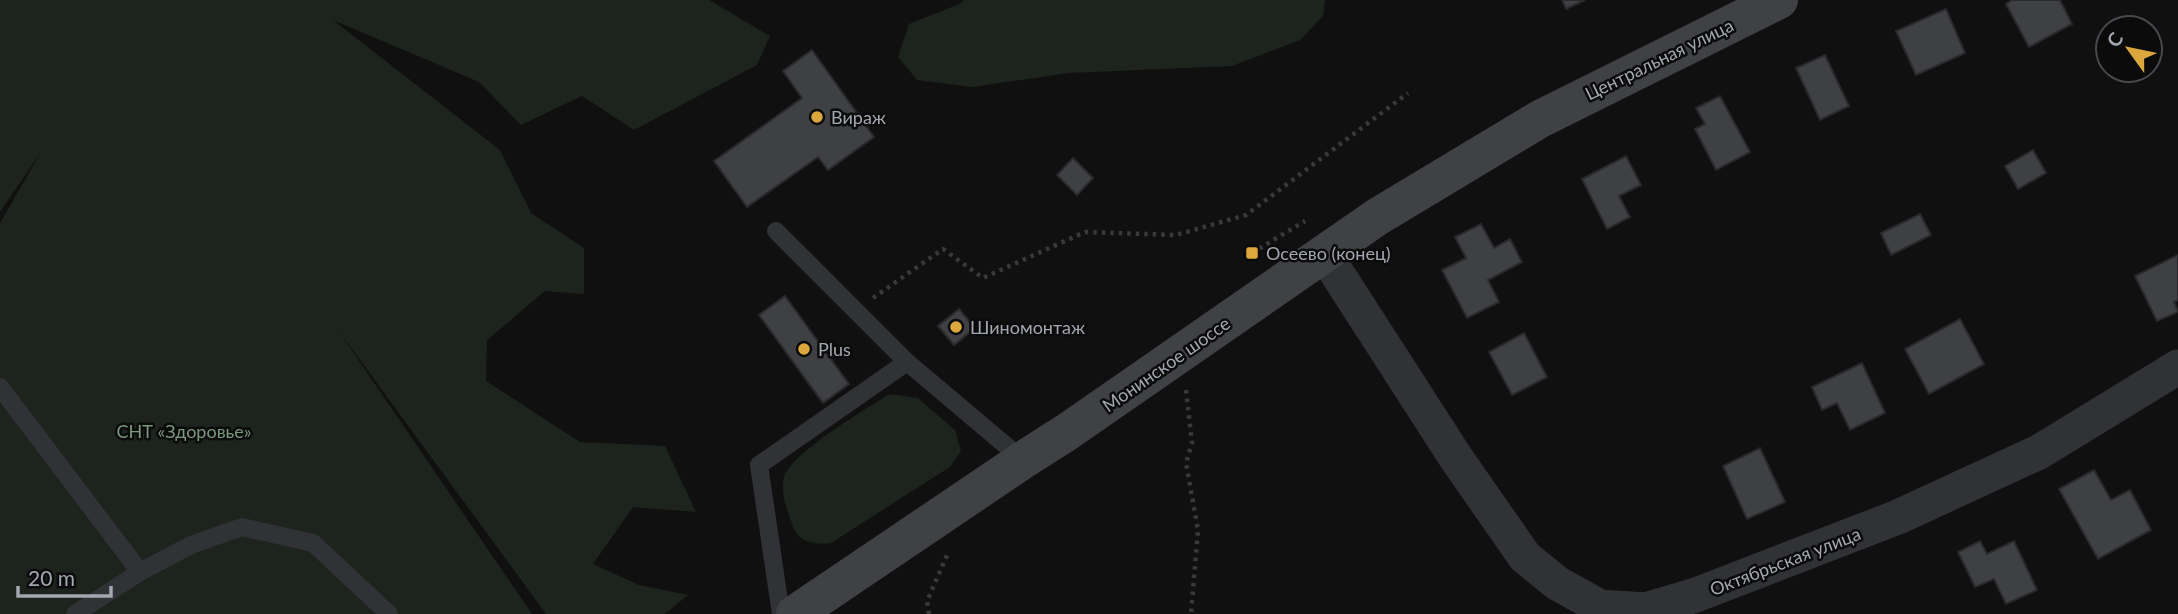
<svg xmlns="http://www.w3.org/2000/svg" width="2178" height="614" viewBox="0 0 2178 614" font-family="Lato,sans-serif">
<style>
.green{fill:#1d231d}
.building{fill:#3f4044;stroke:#2a2a2d;stroke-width:2}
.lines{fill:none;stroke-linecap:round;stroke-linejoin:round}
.path{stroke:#37393c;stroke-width:4.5;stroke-dasharray:3.5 5;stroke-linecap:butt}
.service{stroke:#313236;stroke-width:18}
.minor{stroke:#313236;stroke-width:35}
.secondary{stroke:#404145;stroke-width:38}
.poi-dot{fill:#dca83d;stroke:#0b0b0c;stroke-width:2.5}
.labels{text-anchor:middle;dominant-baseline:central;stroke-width:5;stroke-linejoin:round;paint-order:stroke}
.street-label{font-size:18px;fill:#a3a7b0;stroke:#0b0b0c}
.poi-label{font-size:18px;fill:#a3a7b0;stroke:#0b0b0c;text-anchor:start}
.park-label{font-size:18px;fill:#7b997d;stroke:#0b0b0c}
</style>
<rect width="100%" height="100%" fill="#101011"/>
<path class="green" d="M 0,0 L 709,0 L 770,36 L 757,65 L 634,130 L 582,96 L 521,125 L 479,82 L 333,20 L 500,150 L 531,213 L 584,248 L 584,294 L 545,291 L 487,340 L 486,381 L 580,442 L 665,446 L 696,512 L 633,507 L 593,564 L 639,585 L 688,595 L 665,614 L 546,614 L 338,330 L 532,614 L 0,614 L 0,223 L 41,152 L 0,212 Z
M 963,0 L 1325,0 L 1323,16 L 1300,40 L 1232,66 L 1069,73 L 972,87 L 917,80 L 898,57 L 909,24 L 962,3 Z
M 889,394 L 918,398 L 955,430 L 961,451 L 950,467 L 831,543 C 813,545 797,542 792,524 C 787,509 780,493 784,477 C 791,453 866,409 889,394 Z"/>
<path class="building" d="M 1562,0 L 1585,0 L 1566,9 Z
M 2012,0 L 2060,0 L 2072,24 L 2029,47 L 2006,4 Z
M 1946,9 L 1965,53 L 1916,75 L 1896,31 Z
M 812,50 L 874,137 L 828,170 L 818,157 L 747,207 L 714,161 L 802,98 L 783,71 Z
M 1825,55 L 1849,106 L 1820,120 L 1796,68 Z
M 1720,96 L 1750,152 L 1716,170 L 1695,129 L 1705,124 L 1696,108 Z
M 2033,150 L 2046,173 L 2018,189 L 2005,166 Z
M 1626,156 L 1641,185 L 1619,196 L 1630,217 L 1607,229 L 1582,179 Z
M 1073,158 L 1093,178 L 1077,195 L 1057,175 Z
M 1920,214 L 1931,235 L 1891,255 L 1881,233 Z
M 1481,224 L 1494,248 L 1510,239 L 1522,262 L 1488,280 L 1499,302 L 1467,318 L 1442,270 L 1466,258 L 1455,237 Z
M 2178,255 L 2178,300 L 2174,302 L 2178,312 L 2157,321 L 2135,276 Z
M 785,296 L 849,384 L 823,403 L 759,315 Z
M 959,309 L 975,328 L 954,345 L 938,326 Z
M 1960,319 L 1984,364 L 1929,394 L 1905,349 Z
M 1524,333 L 1547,377 L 1512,395 L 1489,352 Z
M 1862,363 L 1885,413 L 1850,430 L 1837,403 L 1822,410 L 1812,387 Z
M 1760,448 L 1785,502 L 1747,519 L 1723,466 Z
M 2094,470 L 2111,500 L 2130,490 L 2151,530 L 2098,559 L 2059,489 Z
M 1980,541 L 1987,554 L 2014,541 L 2037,590 L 2006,604 L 1994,579 L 1975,587 L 1958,552 Z"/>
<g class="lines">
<path class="path" d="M 1252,253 L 1305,221
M 873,298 L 943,249 L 983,278 L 1085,232 L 1176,235 L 1246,215 L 1408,93
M 1186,390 L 1192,443 L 1186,463 L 1198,530 L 1191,614
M 929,614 L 927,601 L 948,553"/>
<path class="service" d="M 776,231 L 907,362
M 0,387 L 140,572
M 75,614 L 140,572 L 191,545 L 242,527 L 313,543 L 389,614
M 781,614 L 759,465 L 907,362 L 1023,460"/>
<path class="minor" d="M 1324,253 L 1456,458 L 1525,557 L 1557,583 L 1600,607 L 1645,610 L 1696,595 L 1898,517 L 2039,452 L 2178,367"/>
<path class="secondary" d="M 795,614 L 1023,460 L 1067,432 L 1377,217 L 1540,119 L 1779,0"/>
</g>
<g class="poi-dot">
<circle cx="817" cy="117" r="7"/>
<rect x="1245" y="246" width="14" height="14" rx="3.5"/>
<circle cx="956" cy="327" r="7"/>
<circle cx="804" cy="349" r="7"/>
</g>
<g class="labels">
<g class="street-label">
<text transform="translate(1659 59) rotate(-26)">Центральная улица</text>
<text transform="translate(1166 364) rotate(-35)">Монинское шоссе</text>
<text transform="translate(1785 561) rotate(-21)">Октябрьская улица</text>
</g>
<g class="poi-label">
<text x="831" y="117">Вираж</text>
<text x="1266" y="253">Осеево (конец)</text>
<text x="970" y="327">Шиномонтаж</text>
<text x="818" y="349">Plus</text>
</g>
<g class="park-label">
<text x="184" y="431">СНТ «Здоровье»</text>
</g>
</g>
<g transform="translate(2129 49) rotate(303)"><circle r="33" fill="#0b0b0c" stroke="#48494e" stroke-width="2"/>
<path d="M0-5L12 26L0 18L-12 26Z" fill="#dca83d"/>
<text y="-10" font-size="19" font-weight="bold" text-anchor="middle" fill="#a3a7b0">С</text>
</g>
<path d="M18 586v10h93v-10" fill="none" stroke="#a3a7b0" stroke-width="3.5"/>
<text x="28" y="586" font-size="21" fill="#a3a7b0" stroke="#0b0b0c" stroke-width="5" paint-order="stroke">20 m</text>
</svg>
